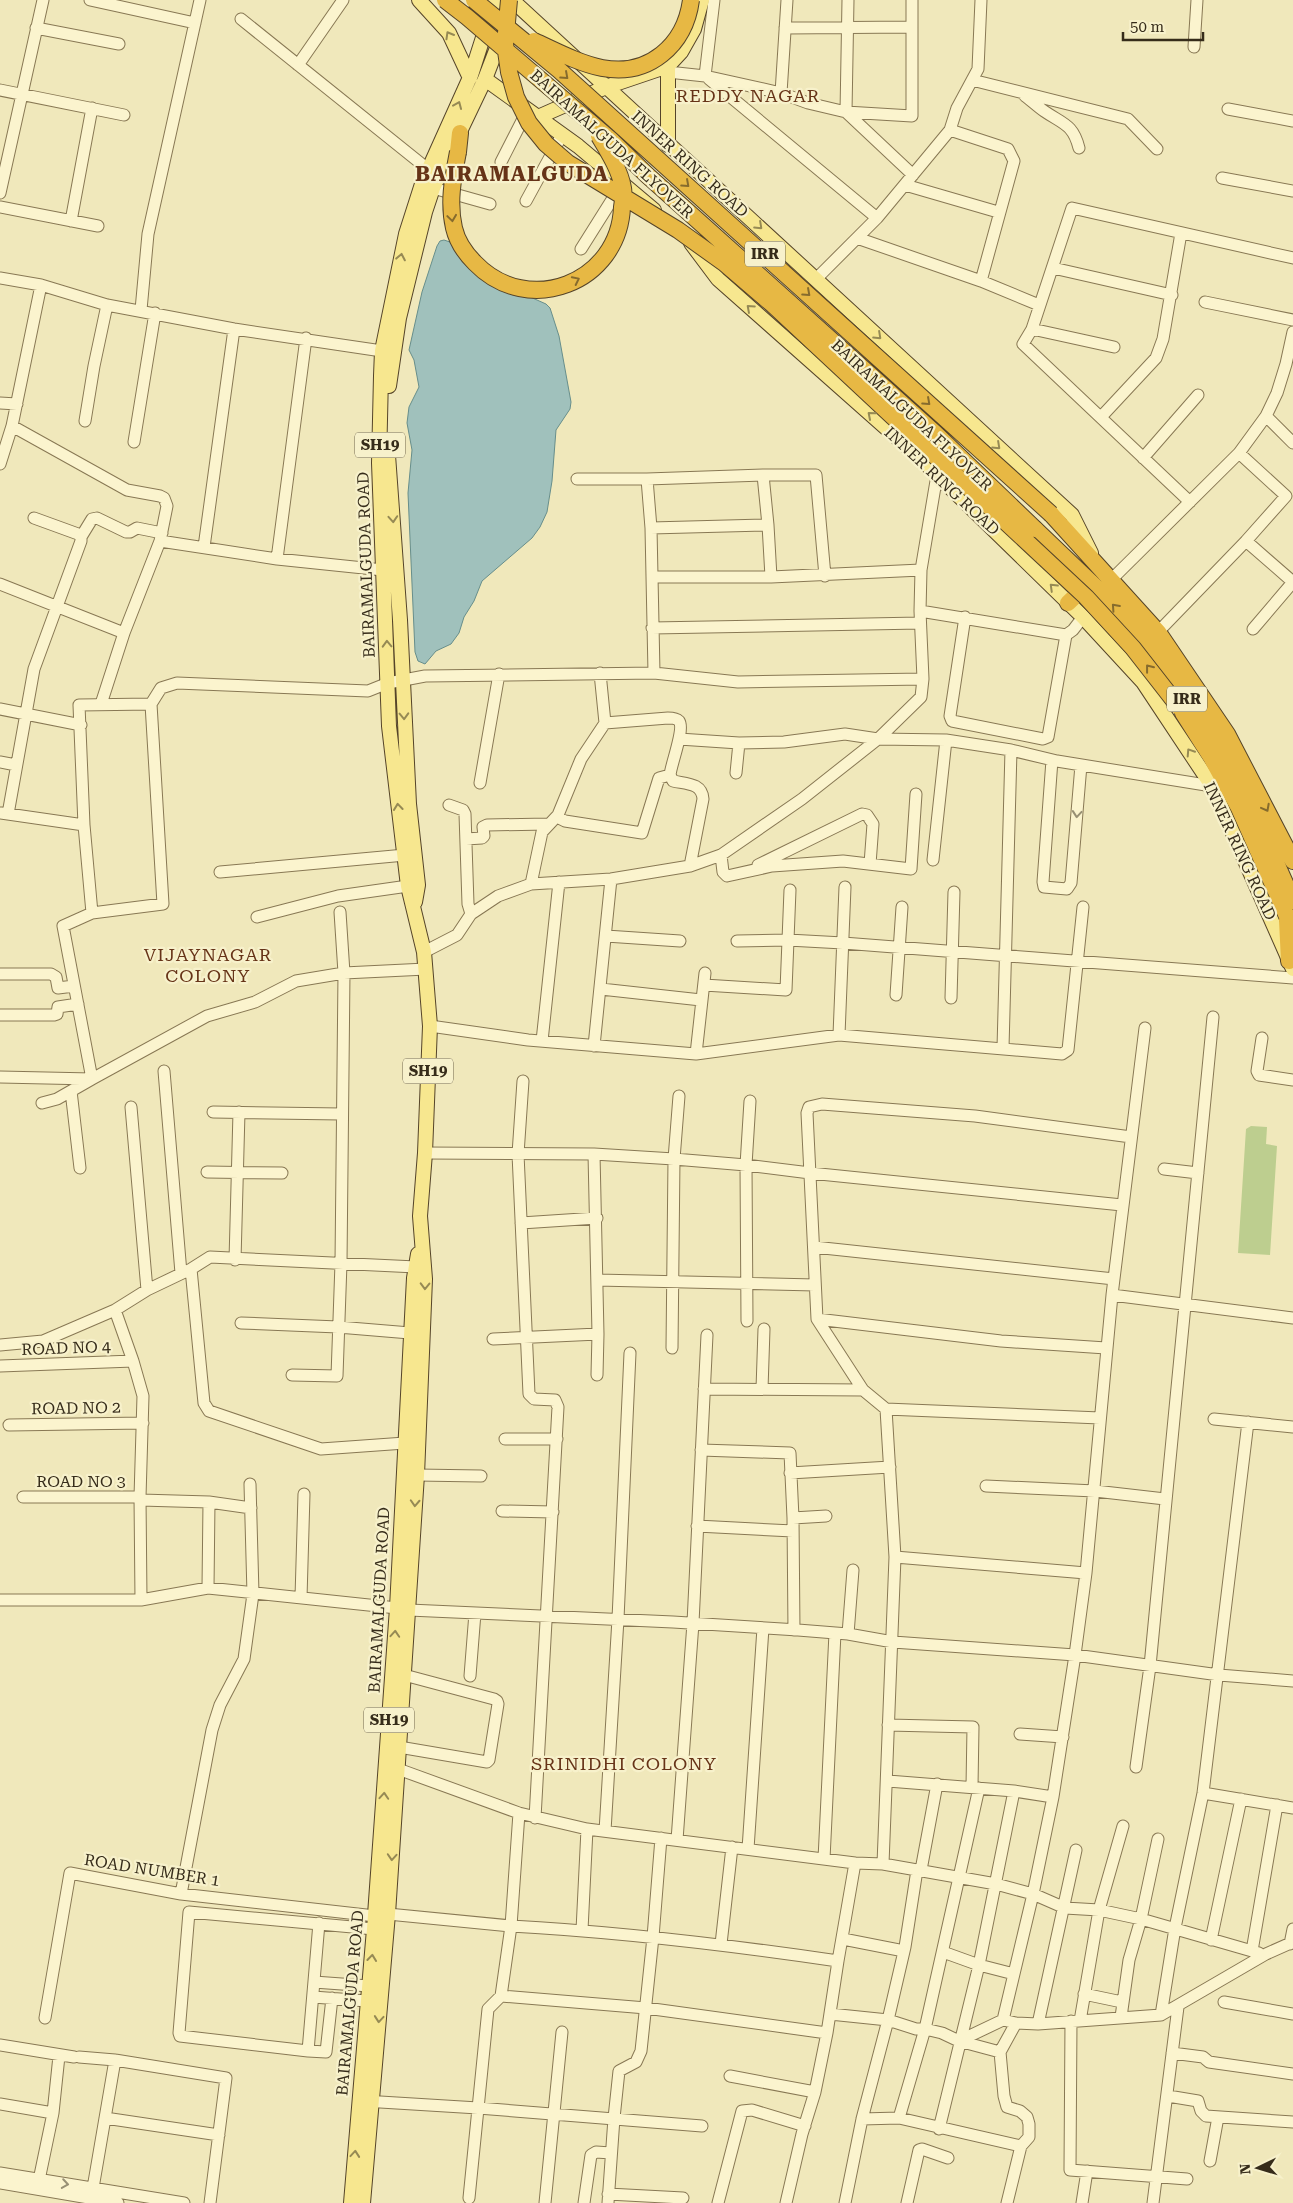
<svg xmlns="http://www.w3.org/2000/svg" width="1293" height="2203" viewBox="0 0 1293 2203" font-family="'Roboto Serif',serif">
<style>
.green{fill:#bdce8f}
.water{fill:#a0c1bc;stroke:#678e8b}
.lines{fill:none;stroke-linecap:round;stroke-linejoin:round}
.minor-casing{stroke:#887854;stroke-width:13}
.major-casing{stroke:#554429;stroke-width:16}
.highway-casing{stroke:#554429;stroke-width:18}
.minor{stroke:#fbf4ce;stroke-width:11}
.major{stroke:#f7e78f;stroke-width:14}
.highway{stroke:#e7b844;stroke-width:16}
.highway-bridge-casing{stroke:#554429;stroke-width:18;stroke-linecap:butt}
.highway-bridge{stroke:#e7b844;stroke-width:16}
.oneway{stroke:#968a54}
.oneway2{stroke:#866b2d}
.oneway3{stroke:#989074}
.labels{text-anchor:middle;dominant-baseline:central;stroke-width:4.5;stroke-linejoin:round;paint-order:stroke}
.shield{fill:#f7f1cb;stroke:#70674f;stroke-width:1}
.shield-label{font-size:15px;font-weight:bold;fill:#362c1a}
.street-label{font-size:16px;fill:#362c1a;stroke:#f7f1cb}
.neighbourhood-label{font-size:18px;letter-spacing:1px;fill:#663317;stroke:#f7f1cb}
.district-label{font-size:21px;font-weight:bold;letter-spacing:1px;fill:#663317;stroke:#f7f1cb}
</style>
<rect width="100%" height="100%" fill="#f0e8bb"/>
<path class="green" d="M 1251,1126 L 1267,1127 L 1266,1144 L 1277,1146 L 1270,1255 L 1238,1253 L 1246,1129 Z"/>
<path class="water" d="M 444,240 L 453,243 L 528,296 L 546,304 L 550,308 L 559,336 L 571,402 L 570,409 L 556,430 L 552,481 L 547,512 L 540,527 L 532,538 L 482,581 L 474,601 L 464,617 L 459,633 L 451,644 L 436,651 L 425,664 L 418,661 L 415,652 L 408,493 L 412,450 L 407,423 L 409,407 L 419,387 L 414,360 L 409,350 L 422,292 L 437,246 L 440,241 Z"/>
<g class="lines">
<defs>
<path id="minor" d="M 90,0 L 195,23
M 848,0 L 846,112 L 913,175
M 241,19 L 429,170
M 36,28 L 119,44
M 785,28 L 912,27
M 1194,47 L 1197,0
M 298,65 L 343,0
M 668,72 L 705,76 L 781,93 L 808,103 L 846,112 L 912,116 L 912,0
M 705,76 L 714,0
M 709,79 L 877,218 L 816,279
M 972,80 L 1128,119 L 1157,149
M 0,90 L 124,115
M 781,93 L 787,0
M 1025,96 C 1032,101 1038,107 1044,111 C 1063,124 1073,124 1079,148
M 1228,109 L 1293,121
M 501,162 L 527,111
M 1222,178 L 1293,191
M 905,185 L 998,212
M 433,188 L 490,204
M 0,193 L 43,0
M 526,201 L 562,135
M 0,207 L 98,226
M 877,218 L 950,130 L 957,108 L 978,69 L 981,0
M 71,221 L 92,108
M 857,238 L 981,281 L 1014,161 L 1008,149 L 950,130
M 581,249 L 620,187
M 1053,268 L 1172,295
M 0,278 L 41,285 L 107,305 L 234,329 L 382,351
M 981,281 L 1039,305
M 1205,302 L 1293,320
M 141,310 L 148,234 L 200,0
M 1032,329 L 1114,347
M 0,403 L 17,404
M 1266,416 L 1293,443
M 1101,417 L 1156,358 L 1163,339 L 1181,233
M 85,421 L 94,366 L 107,305
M 12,426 L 41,285
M 134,442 L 155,313
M 1143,458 L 1198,395
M 0,464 L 12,426 L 127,490 L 160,496 L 164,498 L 167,506 L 160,541
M 763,475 L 816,475 L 825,576
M 647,479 L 763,475 L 768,525
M 1190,502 L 1023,344 L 1032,329 L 1072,208 L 1293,258
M 651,528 L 768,525 L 771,577
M 81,537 L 92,519 L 97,518 L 126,532 L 130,532 L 137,528 L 162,533
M 1246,541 L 1293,582
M 204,547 L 234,329
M 277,559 L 306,338
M 652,577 L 771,577 L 921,570
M 1111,580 L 1239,453 L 1266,416 L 1277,393 L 1286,364 L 1293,332
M 0,584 L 124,633
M 920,611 L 1066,635 L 1048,737 L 1043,739 L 952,721 L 950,716 L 965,617
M 652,628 L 920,623
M 1253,629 L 1293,582
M 1158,632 L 1246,541 L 1286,496 L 1239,453
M 1066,635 L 1073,630 L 1083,617
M 654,673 L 738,682 L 923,679
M 101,704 L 124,633 L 160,541 L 277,559 L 383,570
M 0,709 L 81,725
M 605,723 L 668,718 C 672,718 676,718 679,721 C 685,729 671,764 670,775 L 673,781 C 687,784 702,783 703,799 L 690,866
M 679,739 L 739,743 L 784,742 L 845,734 L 878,739 L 921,697 L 923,679 L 920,611 L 921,570 L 937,475
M 1011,750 L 1057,761 L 1212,786
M 1052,760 L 1043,882 L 1044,887 L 1067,889 L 1071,883 L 1081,765
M 0,762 L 16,765
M 736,773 L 739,743
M 480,783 L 499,674
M 449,805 L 463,810 L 465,814 L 468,904 L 471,914
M 1,813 L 84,825
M 8,814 L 34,669 L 81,541 L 81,537 L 78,534 L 34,518
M 558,815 L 559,818 L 565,821 L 642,833 L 659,778 L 670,775
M 466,839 L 482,838 L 484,836 L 483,827 L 487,825 L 548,824
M 721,855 L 723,872 L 727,876 L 772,866 L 843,861 L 911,869 L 916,794
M 933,860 L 946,740
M 758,865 L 862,814 L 867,815 L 873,824 L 870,864
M 220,872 L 405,855
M 531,884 L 542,832 L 558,815 L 581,759 L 605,723 L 600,673
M 340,912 L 344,973 L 426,969
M 92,913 L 84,825 L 79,705 L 151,704
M 257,917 L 338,896 L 408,886
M 606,936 L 680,941
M 737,941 L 788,940 L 843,943 L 1293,978
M 424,952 L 457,935 L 471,914 L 498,896 L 531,884 L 611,879 L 690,866 L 721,855 L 802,799 L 878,739 L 946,740 L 1011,750 L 1003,1048
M 0,974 L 51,974 L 56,977 L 58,988 L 74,986
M 704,985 L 786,990 L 790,890
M 601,989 L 701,1000
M 896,995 L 902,907
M 951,998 L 954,892
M 0,1015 L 54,1015 L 57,1014 L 58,1007 L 78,1004
M 430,1026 L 528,1040 L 696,1054 L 839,1035 L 1062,1054 L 1068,1050 L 1083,907
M 839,1035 L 845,887
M 1262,1038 L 1257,1071 L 1259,1075 L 1293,1080
M 542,1041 L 559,882
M 594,1046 L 611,879
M 696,1054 L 705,973
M 164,1071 L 181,1273
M 0,1077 L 92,1079 L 207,1016 L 255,1002 L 296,981 L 344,973 L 341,1263 L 337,1376 L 292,1375
M 523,1081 L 518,1154 L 529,1394 L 534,1399 L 555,1400 L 558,1407 L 535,1818
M 71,1091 L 80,1168
M 42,1103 L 57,1099 L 92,1079 L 63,926 L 92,913 L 163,904 L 151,704 L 161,688 L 177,683 L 368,691 L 388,683 L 425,676 L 654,673 L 651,528 L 647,479 L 577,479
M 131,1107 L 147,1290
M 213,1112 L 341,1114
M 425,1153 L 594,1154 L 674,1159 L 746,1165 L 810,1173 L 1122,1205
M 594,1154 L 598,1334
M 1164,1169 L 1198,1173
M 207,1172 L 282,1173
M 521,1223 L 597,1218
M 814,1247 L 1114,1279
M 235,1260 L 239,1112
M 191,1269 L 204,1403 L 209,1411 L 321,1449 L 405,1443
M 597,1280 L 815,1285
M 1112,1295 L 1293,1318
M 115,1310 L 133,1361 L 143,1396 L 140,1497 L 141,1600
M 817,1319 L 1001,1341 L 1106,1348
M 747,1321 L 746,1165 L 750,1101
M 241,1323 L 338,1327 L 410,1333
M 493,1339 L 598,1334 L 597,1375
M 0,1345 L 43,1341 L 115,1310 L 147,1290 L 191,1269 L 210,1257 L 416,1267
M 672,1348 L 674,1159 L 679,1096
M 0,1366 L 133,1361
M 704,1389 L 863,1390
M 762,1389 L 764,1329
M 886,1409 L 1100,1418
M 1214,1419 L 1293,1427
M 9,1425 L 143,1423
M 505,1439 L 557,1439
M 701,1450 L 790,1453 L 793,1518 L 794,1630
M 790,1473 L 890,1467
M 417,1475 L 481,1476
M 986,1486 L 1095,1491 L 1165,1499
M 23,1497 L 140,1497
M 141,1500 L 209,1502 L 251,1508
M 502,1511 L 553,1512
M 793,1518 L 826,1516
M 697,1526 L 793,1531
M 895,1557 L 1086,1573
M 208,1588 L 209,1502
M 301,1598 L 304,1494
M 0,1600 L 141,1600 L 208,1588 L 397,1608
M 409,1610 L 673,1622 L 798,1630 L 848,1634 L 893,1642 L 1075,1655 L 1219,1675 L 1293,1681
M 848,1634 L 853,1570
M 470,1676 L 475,1613
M 888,1725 L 973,1727 L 972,1787
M 1020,1734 L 1063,1737
M 399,1747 L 487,1762 L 489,1760 L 498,1704 L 497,1701 L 494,1699 L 404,1675
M 1136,1767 L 1150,1666 L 1213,1017
M 398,1769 L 519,1813 L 587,1829 L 855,1863 L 838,1961
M 888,1781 L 1014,1791 L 979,1965 L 939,2129
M 1014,1791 L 1053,1797 L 1033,1894 L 1003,2020 L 1016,2023
M 1203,1793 L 1293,1808
M 1053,1797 L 1075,1655 L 1086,1573 L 1112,1295 L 1145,1028
M 605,1831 L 618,1619 L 630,1353
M 677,1840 L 693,1623 L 707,1335
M 748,1849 L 763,1628
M 824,1859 L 835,1633
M 855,1863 L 883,1864 L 996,1884 L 1033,1894 L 1065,1908 L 1099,1910 L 1141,1919 L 1252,1951
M 883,1864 L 895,1557 L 886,1409 L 863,1390 L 817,1319 L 807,1113 L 809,1107 L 822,1104 L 975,1116 L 1131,1137
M 917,1870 L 905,1947 L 888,2020 L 916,2029 L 925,2029 L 942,2033 L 959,2041 L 1000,2052
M 921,1870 L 937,1784
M 181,1894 L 212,1730 L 220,1705 L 244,1659 L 253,1594 L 250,1484
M 388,1914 L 511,1926 L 519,1813
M 319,1923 L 308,2051 L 180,2036 L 179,2033 L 189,1912 L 374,1929
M 582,1930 L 587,1829
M 843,1939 L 904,1951
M 1211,1940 L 1241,1799
M 721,1944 L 732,1847
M 1290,1944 L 1293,1929
M 943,1952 L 979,1965 L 1014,1974
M 1259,1953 L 1252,1951 L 1277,1805
M 314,1982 L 369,1986
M 1084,1994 L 1122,2002
M 313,1997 L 367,2001
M 1224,2002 L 1293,2014
M 830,2014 L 888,2020 L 862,2119 L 845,2203
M 1161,2015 L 1175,1928 L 1203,1793 L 1248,1422
M 1121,2017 L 1129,1960 L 1141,1919 L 1158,1839
M 45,2018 L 70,1873 L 181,1894 L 375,1916
M 1071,2021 L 1070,2170 L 1187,2179
M 1080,2021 L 1099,1910 L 1123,1826
M 1038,2024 L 1076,1850
M 959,2041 L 1003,2020
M 0,2045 L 74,2057
M 308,2051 L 326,2052 L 332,1998
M 1172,2053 L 1203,2057 L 1209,2062 L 1293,2074
M 79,2057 L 115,2060 L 226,2078 L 210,2203
M 730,2076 L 815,2092
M 1168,2096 L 1198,2101 L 1201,2111 L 1206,2116 L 1293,2122
M 364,2101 L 478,2108 L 702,2126
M 0,2104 L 53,2113
M 105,2118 L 219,2135
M 899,2118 L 925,2029 L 979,1788
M 862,2119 L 899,2118 L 1021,2146
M 1210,2161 L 1218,2117
M 0,2173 L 184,2203
M 39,2180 L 53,2113 L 59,2056
M 0,2183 L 118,2203
M 93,2188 L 115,2060
M 608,2194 L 683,2198
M 469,2198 L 488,2009 L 501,1996
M 545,2203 L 562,2032
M 584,2203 L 591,2155 L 596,2152 L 611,2153
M 608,2203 L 614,2118 L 619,2071 L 636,2062 L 641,2051 L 653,1937 L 661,1838
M 718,2203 L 742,2111 L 752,2110 L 805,2126
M 786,2203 L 802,2134 L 815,2092 L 827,2033 L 838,1961 C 729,1945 621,1932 511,1926 L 501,1996 L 646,2008 L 827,2033
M 907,2203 L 919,2150 L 922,2149 L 948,2158
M 1007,2203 L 1021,2146 L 1029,2137 L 1029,2124 L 1027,2117 L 1020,2111 L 1007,2107 L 1004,2096 L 1000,2052 L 1016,2023 L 1038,2024 L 1161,2015 L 1266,1954 L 1293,1942
M 1082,2203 L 1087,2171
M 1153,2203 L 1178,2007"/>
<path id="major" d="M 419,0 L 449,33 L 470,78
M 512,0 L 1072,515 L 1091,553
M 485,79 L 578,146 L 654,210
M 538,117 L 606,87 L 668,66 L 681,52 L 694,29 L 702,0
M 668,145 L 668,66
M 691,243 L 718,279 L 920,458 L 1083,617 L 1143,682 L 1212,786 L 1293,969
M 389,386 L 399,318 L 425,212 L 433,188 L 485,79 L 502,35
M 388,455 L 400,620 L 409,804 L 418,885 L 415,902
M 351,2203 L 374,1929 L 397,1608 L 414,1278 L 418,1254
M 363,2203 L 388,1914 L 417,1475 L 425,1279 L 420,1216 L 425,1153 L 430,1026 L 424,952 L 408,886 L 389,726 L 379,463 L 381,376 L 382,351 L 406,234 L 422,184 L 471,75 L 495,0"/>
<path id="highway" d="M 458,152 L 460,133
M 1051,514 L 1158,632 L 1227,734 L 1293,861
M 1035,529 L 1102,593 L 1157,652 L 1242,786 L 1293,901
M 1068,603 L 1090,582
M 1183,713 L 1211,757 L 1239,808 L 1293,930
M 1287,920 L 1289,961"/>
</defs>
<use href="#minor" class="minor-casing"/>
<use href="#major" class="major-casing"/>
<use href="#highway" class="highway-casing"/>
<use href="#minor" class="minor"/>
<use href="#major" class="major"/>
<use href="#highway" class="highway"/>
<defs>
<path id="highway-bridge" d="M 445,0 L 467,17 L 610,139 L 647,175 L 936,434 L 1035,529
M 474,0 L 559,70 L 1051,514
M 509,0 L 505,44 L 509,72 L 516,97 L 529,123 L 546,144 L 568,163 L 678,230 L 724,263 L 772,304 L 1086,597 L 1133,648 L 1179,707
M 534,41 C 556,51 578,63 602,68 C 649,77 685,45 691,0
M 458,152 C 453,178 448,202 454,228 C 457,241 465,253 475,263 C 528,318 619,283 622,207 C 623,201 624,193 623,188 C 620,170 608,151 599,136"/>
</defs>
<use href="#highway-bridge" class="highway-bridge-casing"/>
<use href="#highway-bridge" class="highway-bridge"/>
</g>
<defs><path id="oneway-chevron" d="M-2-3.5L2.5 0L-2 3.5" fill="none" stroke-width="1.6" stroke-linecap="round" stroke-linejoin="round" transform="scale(1.25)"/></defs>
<g class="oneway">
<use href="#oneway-chevron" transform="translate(449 35) rotate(-120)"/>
<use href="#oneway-chevron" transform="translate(458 105) rotate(-67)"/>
<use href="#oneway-chevron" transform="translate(759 226) rotate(43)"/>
<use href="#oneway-chevron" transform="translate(401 257) rotate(-79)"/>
<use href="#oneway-chevron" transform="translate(750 308) rotate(-138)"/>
<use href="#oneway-chevron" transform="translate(878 336) rotate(43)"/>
<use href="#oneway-chevron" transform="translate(871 415) rotate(-139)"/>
<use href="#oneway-chevron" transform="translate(997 446) rotate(43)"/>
<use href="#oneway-chevron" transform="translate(393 519) rotate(86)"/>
<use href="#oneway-chevron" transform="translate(1053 587) rotate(-136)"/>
<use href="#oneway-chevron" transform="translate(387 644) rotate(-92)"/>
<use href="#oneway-chevron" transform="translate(404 716) rotate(88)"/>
<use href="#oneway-chevron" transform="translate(1190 752) rotate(-123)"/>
<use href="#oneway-chevron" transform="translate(398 807) rotate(-96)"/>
<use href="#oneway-chevron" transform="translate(425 1286) rotate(91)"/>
<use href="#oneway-chevron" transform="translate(415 1503) rotate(93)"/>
<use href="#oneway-chevron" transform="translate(395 1634) rotate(-86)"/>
<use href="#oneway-chevron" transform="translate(384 1796) rotate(-86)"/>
<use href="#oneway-chevron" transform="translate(392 1857) rotate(94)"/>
<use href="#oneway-chevron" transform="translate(372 1958) rotate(-84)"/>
<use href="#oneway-chevron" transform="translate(379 2019) rotate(95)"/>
<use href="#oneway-chevron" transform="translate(355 2154) rotate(-85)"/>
</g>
<g class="oneway2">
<use href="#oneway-chevron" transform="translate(565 76) rotate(42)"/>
<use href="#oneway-chevron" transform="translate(686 184) rotate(42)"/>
<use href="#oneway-chevron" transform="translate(452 218) rotate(82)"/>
<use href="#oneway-chevron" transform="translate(576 280) rotate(-26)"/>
<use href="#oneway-chevron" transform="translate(807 293) rotate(42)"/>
<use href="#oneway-chevron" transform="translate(927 402) rotate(42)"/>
<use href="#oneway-chevron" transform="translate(1115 607) rotate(-132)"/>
<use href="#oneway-chevron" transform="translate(1149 668) rotate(-128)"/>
<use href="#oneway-chevron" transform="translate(1266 808) rotate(62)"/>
</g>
<g class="oneway3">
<use href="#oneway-chevron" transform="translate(1077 814) rotate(95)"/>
<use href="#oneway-chevron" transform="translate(65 2184) rotate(9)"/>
</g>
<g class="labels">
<g class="shield">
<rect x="745" y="241.5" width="40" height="25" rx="4"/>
<rect x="355" y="432.5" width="50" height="25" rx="4"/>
<rect x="1167" y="686.5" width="40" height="25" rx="4"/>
<rect x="403" y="1058.5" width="50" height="25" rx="4"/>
<rect x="364" y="1707.5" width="50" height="25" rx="4"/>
</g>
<g class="shield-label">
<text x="765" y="254">IRR</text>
<text x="380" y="445">SH19</text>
<text x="1187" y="699">IRR</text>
<text x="428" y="1071">SH19</text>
<text x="389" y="1720">SH19</text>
</g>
<g class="street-label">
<text transform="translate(612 144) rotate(42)">BAIRAMALGUDA FLYOVER</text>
<text transform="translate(690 164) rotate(42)">INNER RING ROAD</text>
<text transform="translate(912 415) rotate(43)">BAIRAMALGUDA FLYOVER</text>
<text transform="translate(942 481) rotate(43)">INNER RING ROAD</text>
<text transform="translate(366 565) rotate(-92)">BAIRAMALGUDA ROAD</text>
<text transform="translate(1240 851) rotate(65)">INNER RING ROAD</text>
<text transform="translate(66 1348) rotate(-2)">ROAD NO 4</text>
<text transform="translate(76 1408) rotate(-1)">ROAD NO 2</text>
<text x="81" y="1481">ROAD NO 3</text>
<text transform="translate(379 1600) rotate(-87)">BAIRAMALGUDA ROAD</text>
<text transform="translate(152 1870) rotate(9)">ROAD NUMBER 1</text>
<text transform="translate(350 2003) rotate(-85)">BAIRAMALGUDA ROAD</text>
</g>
<g class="neighbourhood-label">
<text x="748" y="95">REDDY NAGAR</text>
<text x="208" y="954">VIJAYNAGAR<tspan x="208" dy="21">COLONY</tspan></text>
<text x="624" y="1763">SRINIDHI COLONY</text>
</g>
<g class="district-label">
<text x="512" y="174">BAIRAMALGUDA</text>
</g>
</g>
<g transform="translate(1258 2168) rotate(265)" stroke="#f7f1cb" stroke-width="4" paint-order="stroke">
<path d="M0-4L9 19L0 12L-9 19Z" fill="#362c1a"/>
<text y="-8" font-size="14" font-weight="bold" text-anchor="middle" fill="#362c1a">N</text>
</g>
<path d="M1123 32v8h80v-8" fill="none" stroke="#362c1a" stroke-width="2.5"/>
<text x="1130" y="32" font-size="15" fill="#362c1a" stroke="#f7f1cb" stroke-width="4" paint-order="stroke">50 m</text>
</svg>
